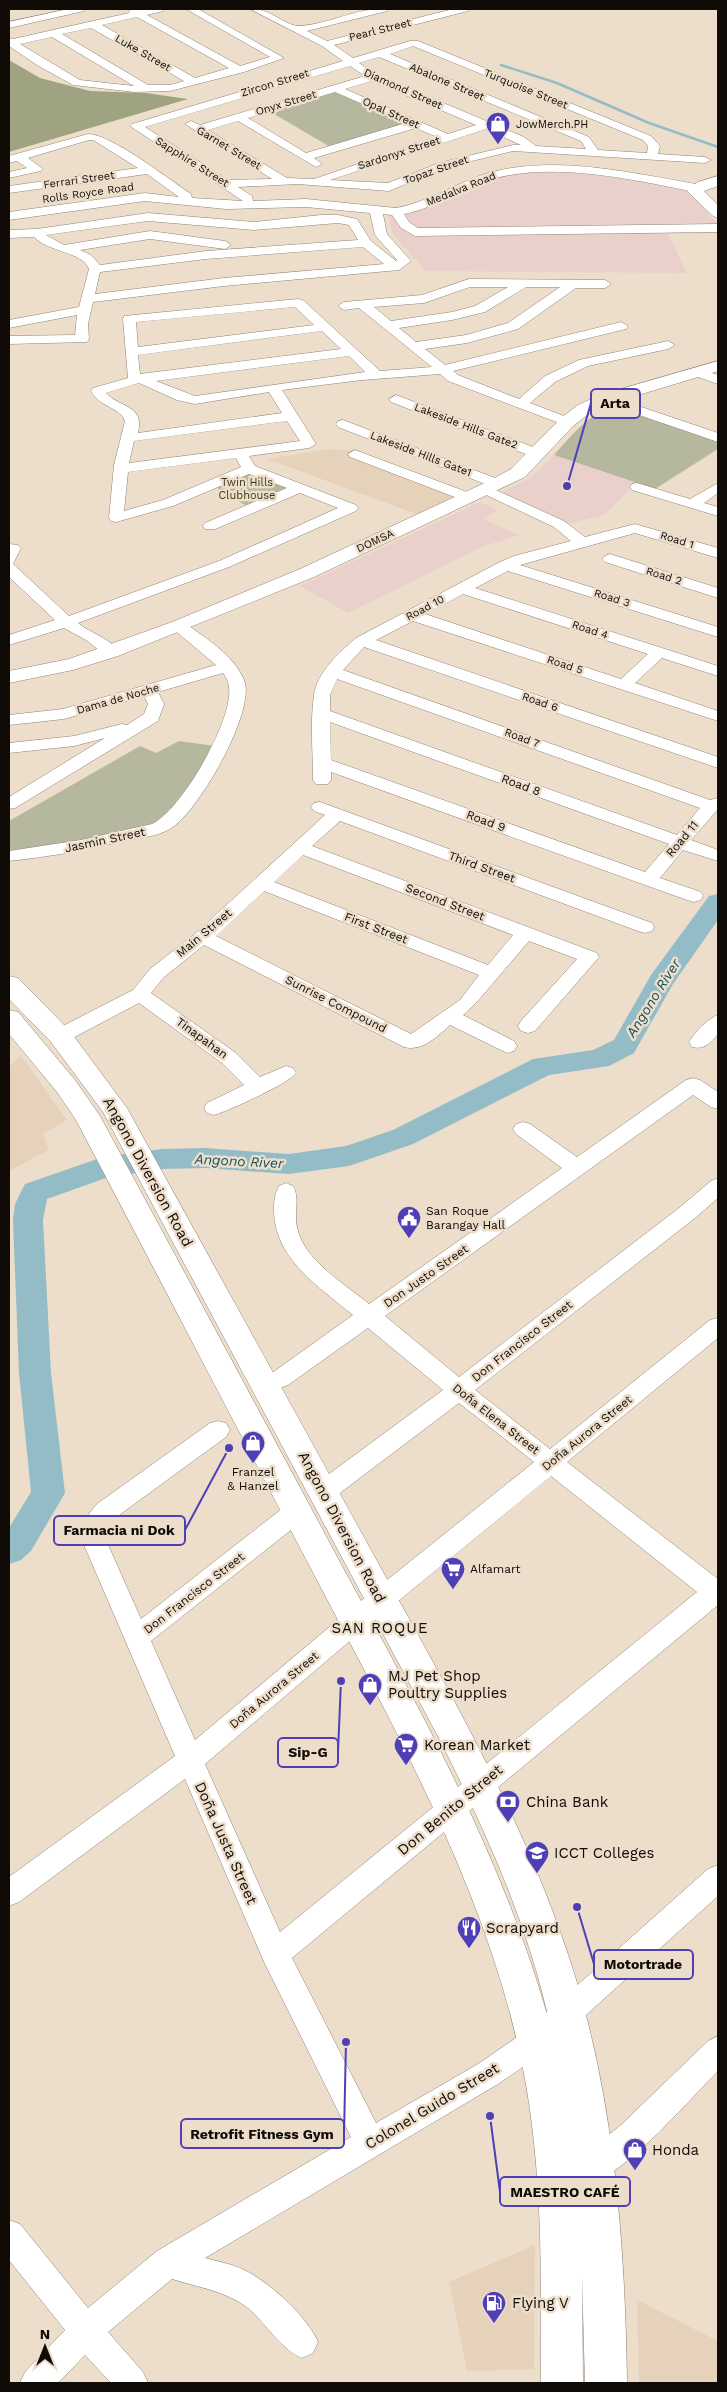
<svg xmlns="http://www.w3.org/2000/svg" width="727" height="2392" viewBox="0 0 727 2392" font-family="'Work Sans',sans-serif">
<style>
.built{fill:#e6d2ba}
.industrial{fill:#ead0cb}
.green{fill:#b5b89e}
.forest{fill:#a0a381}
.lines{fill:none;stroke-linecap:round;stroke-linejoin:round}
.stream{stroke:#93bcc7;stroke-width:2.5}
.river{fill:#93bcc7;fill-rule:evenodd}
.minor-casing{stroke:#908272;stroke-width:1}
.major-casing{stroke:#908272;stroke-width:1}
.minor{fill:#fff;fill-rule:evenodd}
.major{fill:#fff;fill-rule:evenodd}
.labels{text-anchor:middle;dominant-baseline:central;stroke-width:5;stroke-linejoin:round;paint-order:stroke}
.far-street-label{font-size:11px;fill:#100b06;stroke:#eddecc}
.far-poi-label{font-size:11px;fill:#100b06;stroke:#eddecc;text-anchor:start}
.far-park-label{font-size:11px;fill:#383a0f;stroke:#eddecc}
.street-label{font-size:12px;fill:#100b06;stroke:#eddecc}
.poi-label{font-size:12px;fill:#100b06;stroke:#eddecc;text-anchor:start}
.water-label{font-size:14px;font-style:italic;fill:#144f5b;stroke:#eddecc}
.near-street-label{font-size:15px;fill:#100b06;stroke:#eddecc}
.quarter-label{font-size:15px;letter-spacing:1px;fill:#100b06;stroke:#eddecc}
.near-poi-label{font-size:15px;fill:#100b06;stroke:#eddecc;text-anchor:start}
.leader{fill:none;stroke:#4e3fb6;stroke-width:2}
.callout-dot{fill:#4e3fb6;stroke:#eddecc;stroke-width:2}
.callout{fill:#eddecc;stroke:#4e3fb6;stroke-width:2}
.callout-label{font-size:14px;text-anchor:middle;font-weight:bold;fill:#100b06}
</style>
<rect width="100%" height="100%" fill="#eddecc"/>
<path class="built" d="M 328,449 L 357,451 L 466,494 L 419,515 L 267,459 Z
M 21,1056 L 67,1120 L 43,1134 L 49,1150 L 9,1171 L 9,1067 Z
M 535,2245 L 534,2369 L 467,2371 L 449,2282 Z
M 637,2300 L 718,2341 L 718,2383 L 639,2383 Z"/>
<path class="industrial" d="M 554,170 L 627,177 L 685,188 L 718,224 L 718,233 L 668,234 L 687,273 L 426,271 L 393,235 L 388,215 L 421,209 L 482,181 L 501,175 Z
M 554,455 L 636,483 L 604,515 L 567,524 L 501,493 L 531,477 Z
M 480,502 L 498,510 L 483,519 L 520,535 L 484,546 L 348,613 L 300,586 Z"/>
<path class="green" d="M 337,91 L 411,123 L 332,148 L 269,111 Z
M 613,405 L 718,441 L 718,449 L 655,489 L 554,455 C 572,434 588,416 613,405 Z
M 248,473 L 288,487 L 245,505 L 214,486 Z
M 179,741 L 215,746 L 181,803 L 146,829 L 9,853 L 9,821 L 140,746 L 156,753 Z"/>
<path class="forest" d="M 9,60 L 40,78 L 90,91 L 146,93 L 188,99 L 9,152 Z"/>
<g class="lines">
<path class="stream" d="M 501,65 L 557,83 L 649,123 L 718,147"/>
<path class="river" d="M 718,894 L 718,920 L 673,984 L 634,1053 L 609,1066 L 549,1075 L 413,1144 L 349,1166 L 289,1174 L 205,1168 L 162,1169 L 106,1178 L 47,1199 L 43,1220 L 51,1373 L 65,1493 L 31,1551 L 21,1560 L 9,1564 L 9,1528 L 31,1492 L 19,1373 L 13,1220 L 15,1204 L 25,1184 L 103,1157 L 162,1149 L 205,1148 L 289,1154 L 346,1146 L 393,1130 L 533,1059 L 593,1050 L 614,1040 L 651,975 L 709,896 Z"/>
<defs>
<path id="minor" d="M 68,9 L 85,9 L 84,11 L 9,28 L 9,22 Z
M 130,9 L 139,10 L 164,9 L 163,11 L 147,15 L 240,66 L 270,57 L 186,9 L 198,9 L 284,58 L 244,72 L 170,91 L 134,92 L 73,85 L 37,65 L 9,46 L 9,38 L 13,39 L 129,13 ZM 137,17 L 229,68 L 195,78 L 102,25 ZM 91,28 L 184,81 L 170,85 L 148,85 L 62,34 ZM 52,37 L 134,86 L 80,80 L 20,44 Z
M 250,9 C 271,8 286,27 300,26 C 330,24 358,7 388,9 L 387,11 L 307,31 L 327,41 L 453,9 L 469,9 L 468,11 L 334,45 L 353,58 L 410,41 L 418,41 L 651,136 L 660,146 L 658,154 L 705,157 L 711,160 L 705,163 L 513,151 L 447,167 L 389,191 L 298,184 L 238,187 L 252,196 L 253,201 L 306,199 L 396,208 C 431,202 461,179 496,171 C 561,156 631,173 696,184 L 702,188 L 696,192 C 634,180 558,162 496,178 C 464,187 436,208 404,214 L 409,222 L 418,228 L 718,224 L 718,232 L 415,236 L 401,228 L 392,215 L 383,214 L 387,234 L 411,261 L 399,270 L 224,286 L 93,302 L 88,324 L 89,339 L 87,342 L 9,344 L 9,336 L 75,335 L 77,315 L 9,328 L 9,320 L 79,307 L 89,269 C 83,252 48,252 34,237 L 9,238 L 9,230 L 37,229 L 148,213 L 254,222 L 321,215 L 338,215 L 357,219 L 371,241 L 396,261 L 397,260 L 375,235 L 370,213 L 306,207 L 226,209 L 145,201 L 9,220 L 9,212 L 145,193 L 179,197 L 147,174 L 9,193 L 9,186 L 138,168 L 93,140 L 89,140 L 28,158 L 43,169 L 41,171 L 9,178 L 9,172 L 27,168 L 17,161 L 9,163 L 9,156 L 88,134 C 111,134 170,180 191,194 L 192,198 L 243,201 L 130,126 L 132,124 L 343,61 L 322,46 ZM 413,46 L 643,140 L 648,146 L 647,153 L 598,150 L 589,137 L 390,54 ZM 379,57 L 581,141 L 586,149 L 536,146 L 524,137 L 377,75 L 359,63 ZM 350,66 L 365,76 L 200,125 L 191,121 L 185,124 L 272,179 L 228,180 L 145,127 ZM 372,81 L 476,125 L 448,134 L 345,89 ZM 335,92 L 406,123 L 306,153 L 248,118 ZM 238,121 L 316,167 L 322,164 L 314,158 L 416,128 L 437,137 L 314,179 L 287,178 L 208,130 ZM 486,129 L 521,145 L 513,145 L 439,163 L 388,183 L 330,180 ZM 148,221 L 254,230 L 338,223 L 349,225 L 358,240 L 206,251 L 100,265 L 91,255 L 80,250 L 150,239 L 225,249 L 231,245 L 225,241 L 150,231 L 64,245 L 46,235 ZM 363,247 L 384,264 L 224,278 L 95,294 L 100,272 L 206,259 Z
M 469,279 L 605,280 L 611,284 L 605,288 L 576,288 L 518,329 L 467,343 L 425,349 L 445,365 L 621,322 L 628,326 L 626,329 L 453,371 L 458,375 L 519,399 L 545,376 L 579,360 L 668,341 L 675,345 L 668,349 L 588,366 L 555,382 L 530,403 L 572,419 L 574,422 L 572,425 L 567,426 L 448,381 L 440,374 L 362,380 L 282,390 L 316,444 L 309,448 L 249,456 L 255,466 L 356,505 L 358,508 L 356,511 L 229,567 L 78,623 C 91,634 109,637 119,652 L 117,655 L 105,655 L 86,640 L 64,628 L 9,645 L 9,635 L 55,620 L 9,577 L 9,544 L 18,545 L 21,548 L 13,564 L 69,616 L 219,561 L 338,508 L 300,493 L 215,529 L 205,529 L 203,526 L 205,523 L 287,488 L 249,474 L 173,506 L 116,522 L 111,521 L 109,518 L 114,465 L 125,421 C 120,407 99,407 91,391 L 93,388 L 128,378 L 123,319 L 124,316 L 298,299 L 303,300 L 380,371 L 432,367 L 359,308 L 344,310 L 338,306 L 344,302 L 422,295 ZM 470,287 L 508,287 L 475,306 L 452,312 L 391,321 L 374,307 L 424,303 ZM 526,287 L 560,287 L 508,323 L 466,335 L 416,342 L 399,328 L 452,320 L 485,312 ZM 295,307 L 314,325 L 138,347 L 136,322 ZM 322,331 L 341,349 L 140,374 L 138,355 ZM 349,356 L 365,372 L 195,396 L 156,381 ZM 139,383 L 177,400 L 195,404 L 269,392 L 282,413 L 138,433 C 145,404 119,408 106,393 ZM 287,421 L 300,441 L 129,463 L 134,441 ZM 236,458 L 241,467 L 163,500 L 124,511 L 128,472 Z
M 697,368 L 718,375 L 718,384 L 692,375 L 690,372 L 692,369 Z
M 396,395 L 541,450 L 543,453 L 536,457 L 531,456 L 391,402 L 389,399 Z
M 606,395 L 718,433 L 718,442 L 601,402 L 599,399 Z
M 343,420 L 503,481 L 505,484 L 503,487 L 493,487 L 338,427 L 336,424 L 338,421 Z
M 355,450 L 475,495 L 477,498 L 475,501 L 465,501 L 350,457 L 348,454 Z
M 637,483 L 690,499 L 718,483 L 718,493 L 704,503 L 718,507 L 718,516 L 632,490 L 630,487 L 632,484 Z
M 487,486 L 564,521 L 585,537 L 635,524 L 718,548 L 718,558 L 635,533 L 520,565 L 718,627 L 718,637 L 508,571 L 475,588 L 718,666 L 718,676 L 662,658 L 635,683 L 718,711 L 718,721 L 413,621 L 376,640 L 718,757 L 718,768 L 364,647 L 343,670 L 710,800 L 718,798 L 718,809 L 691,840 L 718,850 L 718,861 L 683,850 L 660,878 L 701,892 L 703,896 L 701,900 L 694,902 L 687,900 L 331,772 L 331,780 L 328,784 L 316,784 L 313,780 C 313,753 310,722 314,695 C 317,672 340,652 356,638 L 500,562 L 514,556 L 571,541 L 554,527 L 482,493 L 480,490 ZM 463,594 L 648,654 L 621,679 L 425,614 ZM 337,679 L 700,808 L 677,835 L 330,711 L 330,695 ZM 330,722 L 669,844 L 645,872 L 331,760 Z
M 610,554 L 718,588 L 718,598 L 605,562 L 602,559 L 605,556 Z
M 179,621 L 185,623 C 205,638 234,655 244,680 C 257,710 196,817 168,830 C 155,837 139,838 124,841 C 86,850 48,857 9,861 L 9,851 L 81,840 L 152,824 C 181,811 234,719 229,687 C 229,682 226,677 223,673 L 158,692 L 164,704 L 158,721 L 15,808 L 9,809 L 9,797 L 105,738 L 74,746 L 9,753 L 9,743 L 74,736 L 122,724 L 127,725 L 144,714 L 148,704 L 144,696 L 64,719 L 9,725 L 9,715 L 63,709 L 216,665 L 173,629 L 171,626 L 173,623 Z
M 320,802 L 652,923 L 654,927 L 652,931 L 645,933 L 638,931 L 340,821 L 312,846 L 597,953 L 599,957 L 535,1031 L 528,1033 L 521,1031 L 518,1026 L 521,1021 L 577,959 L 529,941 L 476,1003 L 463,1015 L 514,1041 L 517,1046 L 514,1051 L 507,1053 L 450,1025 C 438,1036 422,1052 404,1047 L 204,945 L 164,977 L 151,993 L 236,1053 L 260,1077 L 286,1066 L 293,1068 L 296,1073 C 290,1083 228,1111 214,1115 L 207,1113 L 204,1108 L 207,1103 L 244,1085 L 222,1063 L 139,1003 L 67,1041 L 60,1043 L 53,1041 L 50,1036 L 53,1031 L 133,990 L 150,969 L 196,933 L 325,815 L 314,811 L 311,807 L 314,803 ZM 303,855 L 513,935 L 488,965 L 274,882 ZM 264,891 L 479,975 L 460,1000 L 411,1034 L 216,936 Z
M 718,1015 L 718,1034 C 710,1043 705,1050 692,1047 L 689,1042 C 695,1032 707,1019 718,1015 Z
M 693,1078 L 700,1080 L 718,1092 L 718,1109 L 711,1107 L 693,1095 L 385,1316 L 459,1377 L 679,1208 L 711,1181 L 718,1178 L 718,1198 L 695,1218 L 475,1390 L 550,1449 L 710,1320 L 718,1318 L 718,1338 L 567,1462 L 718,1579 L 718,1605 L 292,1958 L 376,2123 L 478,2064 L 526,2031 L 708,1869 L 718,1865 L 718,1896 L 546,2051 L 498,2084 L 205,2258 C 220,2262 237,2265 250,2273 C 273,2286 308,2318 318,2342 L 313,2353 L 302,2358 C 279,2348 267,2324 248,2308 C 226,2291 197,2287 172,2279 L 108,2332 L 143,2372 L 148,2383 L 111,2383 L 85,2355 L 58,2383 L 20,2383 L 25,2372 L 65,2330 L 9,2260 L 9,2220 L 20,2224 L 88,2308 L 157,2251 L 351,2137 L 265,1964 L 185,1779 L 19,1902 L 9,1906 L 9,1877 L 175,1756 L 81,1538 C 83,1523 87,1515 97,1504 L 210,1423 L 218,1421 L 226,1423 L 230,1430 L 226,1437 L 115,1518 L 107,1527 L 105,1538 L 141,1619 L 288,1504 L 297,1501 L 306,1504 L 309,1511 L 306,1518 L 151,1641 L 195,1740 L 346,1613 L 534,1462 L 459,1403 L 332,1499 L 323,1502 L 314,1499 L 311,1492 L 314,1485 L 443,1390 L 368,1328 L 288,1385 L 280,1388 L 272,1385 L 269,1379 L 272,1373 L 353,1315 C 319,1287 273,1258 274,1208 C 274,1200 275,1193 279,1186 L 286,1183 L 293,1186 C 300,1197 294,1214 297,1227 C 304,1261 344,1283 369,1304 L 562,1168 L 516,1134 L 513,1129 L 516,1124 L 523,1122 L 530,1124 L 577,1157 L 686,1080 ZM 551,1476 L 697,1592 L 280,1932 L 205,1764 L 364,1629 Z
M 718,2036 L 718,2071 C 687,2102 633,2166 594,2182 L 583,2178 L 579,2167 L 583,2156 L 621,2125 L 708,2041 Z"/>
<path id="major" d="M 718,176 L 718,186 L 704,191 L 718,205 L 718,218 L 713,216 L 687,191 L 698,182 Z
M 718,361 L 718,371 L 612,403 L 590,413 L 573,426 L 525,477 L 314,577 L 118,656 L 73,670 L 9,683 L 9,671 L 69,659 L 172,622 L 300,569 L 491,480 L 511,469 L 561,418 L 578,405 L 600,395 Z
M 9,976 L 18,978 L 69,1030 L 127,1108 C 210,1259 294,1410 377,1561 C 451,1695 529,1828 575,1976 C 615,2107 625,2247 627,2383 L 585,2383 L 582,2275 L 583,2383 L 541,2383 C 541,2269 544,2154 517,2041 C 479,1879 395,1729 318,1582 C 237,1428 157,1274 76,1120 L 57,1092 L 9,1034 L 9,1010 L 18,1012 L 75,1080 L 100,1116 C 181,1266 262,1416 342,1566 C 422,1713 505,1862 550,2025 C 529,1926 486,1832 441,1742 L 103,1112 L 51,1042 L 9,999 Z"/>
</defs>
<use href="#minor" class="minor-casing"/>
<use href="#major" class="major-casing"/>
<use href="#minor" class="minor"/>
<use href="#major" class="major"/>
</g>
<defs>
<symbol id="shop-pin" viewBox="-11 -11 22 30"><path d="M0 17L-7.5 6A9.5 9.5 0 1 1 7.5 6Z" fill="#4e3fb6" stroke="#eddecc"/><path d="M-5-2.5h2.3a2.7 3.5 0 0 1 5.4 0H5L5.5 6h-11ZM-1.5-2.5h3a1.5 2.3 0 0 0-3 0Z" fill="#fff"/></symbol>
<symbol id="civic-pin" viewBox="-11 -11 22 30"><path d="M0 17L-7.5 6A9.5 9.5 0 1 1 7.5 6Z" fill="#4e3fb6" stroke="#eddecc"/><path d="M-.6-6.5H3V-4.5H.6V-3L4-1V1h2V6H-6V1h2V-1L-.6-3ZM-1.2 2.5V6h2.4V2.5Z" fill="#fff"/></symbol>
<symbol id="supermarket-pin" viewBox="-11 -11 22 30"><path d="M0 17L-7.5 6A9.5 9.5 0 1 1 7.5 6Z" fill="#4e3fb6" stroke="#eddecc"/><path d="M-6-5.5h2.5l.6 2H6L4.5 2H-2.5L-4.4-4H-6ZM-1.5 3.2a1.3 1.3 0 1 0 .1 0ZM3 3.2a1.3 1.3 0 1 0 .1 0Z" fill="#fff"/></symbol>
<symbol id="bank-pin" viewBox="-11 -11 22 30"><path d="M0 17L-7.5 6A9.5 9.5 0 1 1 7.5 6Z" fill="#4e3fb6" stroke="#eddecc"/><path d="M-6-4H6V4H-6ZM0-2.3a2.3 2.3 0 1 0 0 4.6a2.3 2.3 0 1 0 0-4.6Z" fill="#fff"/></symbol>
<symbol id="university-pin" viewBox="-11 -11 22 30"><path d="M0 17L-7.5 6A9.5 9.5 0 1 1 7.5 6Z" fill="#4e3fb6" stroke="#eddecc"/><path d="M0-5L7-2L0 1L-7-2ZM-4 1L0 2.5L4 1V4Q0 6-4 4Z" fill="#fff"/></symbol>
<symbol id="restaurant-pin" viewBox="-11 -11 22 30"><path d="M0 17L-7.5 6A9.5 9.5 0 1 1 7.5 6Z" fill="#4e3fb6" stroke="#eddecc"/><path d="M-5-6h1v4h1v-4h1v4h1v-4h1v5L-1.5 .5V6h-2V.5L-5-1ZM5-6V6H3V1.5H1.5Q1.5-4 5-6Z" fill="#fff"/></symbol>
<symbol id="fuel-pin" viewBox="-11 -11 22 30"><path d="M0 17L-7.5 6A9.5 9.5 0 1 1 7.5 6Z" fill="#4e3fb6" stroke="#eddecc"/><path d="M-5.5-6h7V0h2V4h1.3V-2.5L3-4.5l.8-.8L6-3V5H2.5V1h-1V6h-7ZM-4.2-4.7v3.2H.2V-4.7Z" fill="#fff"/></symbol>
</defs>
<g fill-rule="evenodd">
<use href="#shop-pin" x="484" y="110" width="28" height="38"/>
<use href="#civic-pin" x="395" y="1204" width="28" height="38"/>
<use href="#shop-pin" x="239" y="1429" width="28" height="38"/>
<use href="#supermarket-pin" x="439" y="1555" width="28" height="38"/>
<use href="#shop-pin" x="356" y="1671" width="28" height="38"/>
<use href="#supermarket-pin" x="392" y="1731" width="28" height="38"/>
<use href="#bank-pin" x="494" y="1788" width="28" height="38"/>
<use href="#university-pin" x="523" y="1839" width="28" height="38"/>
<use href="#restaurant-pin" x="455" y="1914" width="28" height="38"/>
<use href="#shop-pin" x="621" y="2136" width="28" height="38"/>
<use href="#fuel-pin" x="480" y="2289" width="28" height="38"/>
</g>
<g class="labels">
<g class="far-street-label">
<text transform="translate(380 30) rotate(-14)">Pearl Street</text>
<text transform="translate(143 53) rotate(30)">Luke Street</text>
<text transform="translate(447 82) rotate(23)">Abalone Street</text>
<text transform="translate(275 83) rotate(-17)">Zircon Street</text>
<text transform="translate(403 89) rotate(24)">Diamond Street</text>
<text transform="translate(526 89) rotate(22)">Turquoise Street</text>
<text transform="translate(286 103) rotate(-17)">Onyx Street</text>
<text transform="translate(391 113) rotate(24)">Opal Street</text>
<text transform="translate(229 148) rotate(31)">Garnet Street</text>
<text transform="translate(399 153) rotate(-18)">Sardonyx Street</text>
<text transform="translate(192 162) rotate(32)">Sapphire Street</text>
<text transform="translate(436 170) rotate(-19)">Topaz Street</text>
<text transform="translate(79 180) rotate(-8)">Ferrari Street</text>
<text transform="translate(461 189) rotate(-22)">Medalva Road</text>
<text transform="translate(88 193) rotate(-8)">Rolls Royce Road</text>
<text transform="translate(466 426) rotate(21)">Lakeside Hills Gate2</text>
<text transform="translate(421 454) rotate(21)">Lakeside Hills Gate1</text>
<text transform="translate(677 540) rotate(17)">Road 1</text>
<text transform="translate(375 541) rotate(-25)">DOMSA</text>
<text transform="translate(664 576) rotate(17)">Road 2</text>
<text transform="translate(612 598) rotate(17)">Road 3</text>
<text transform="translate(425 608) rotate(-28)">Road 10</text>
<text transform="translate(590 630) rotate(18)">Road 4</text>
<text transform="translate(565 665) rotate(18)">Road 5</text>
<text transform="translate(118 699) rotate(-16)">Dama de Noche</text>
<text transform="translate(540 702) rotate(19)">Road 6</text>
<text transform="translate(522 738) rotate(20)">Road 7</text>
</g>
<g class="far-poi-label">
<text x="516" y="124">JowMerch.PH</text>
</g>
<g class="far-park-label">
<text x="247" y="482">Twin Hills<tspan x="247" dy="13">Clubhouse</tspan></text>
</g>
<g class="street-label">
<text transform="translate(521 785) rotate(20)">Road 8</text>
<text transform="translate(486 821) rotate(20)">Road 9</text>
<text transform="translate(682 839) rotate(-50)">Road 11</text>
<text transform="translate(105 840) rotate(-12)">Jasmin Street</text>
<text transform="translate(482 867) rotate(20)">Third Street</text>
<text transform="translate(445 902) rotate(21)">Second Street</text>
<text transform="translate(376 928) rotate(21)">First Street</text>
<text transform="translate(204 933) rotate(-40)">Main Street</text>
<text transform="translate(336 1004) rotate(27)">Sunrise Compound</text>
<text transform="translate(202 1038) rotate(36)">Tinapahan</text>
<text transform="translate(426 1276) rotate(-35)">Don Justo Street</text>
<text transform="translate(522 1341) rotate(-38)">Don Francisco Street</text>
<text transform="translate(496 1419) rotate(38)">Doña Elena Street</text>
<text transform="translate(587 1433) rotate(-39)">Doña Aurora Street</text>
<text transform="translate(194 1593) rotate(-38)">Don Francisco Street</text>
<text transform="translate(274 1690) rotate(-40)">Doña Aurora Street</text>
</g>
<g class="poi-label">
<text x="426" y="1211">San Roque<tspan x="426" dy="14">Barangay Hall</tspan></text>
<text x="253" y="1472" text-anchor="middle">Franzel<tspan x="253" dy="14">&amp; Hanzel</tspan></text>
<text x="470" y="1569">Alfamart</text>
</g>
<g class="water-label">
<text transform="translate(653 998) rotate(-58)">Angono River</text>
<text transform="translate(239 1161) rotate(3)">Angono River</text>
</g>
<g class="near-street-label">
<text transform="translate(148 1172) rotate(61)">Angono Diversion Road</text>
<text transform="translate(342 1527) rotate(62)">Angono Diversion Road</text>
<text transform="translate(450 1810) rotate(-40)">Don Benito Street</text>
<text transform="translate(226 1843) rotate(66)">Doña Justa Street</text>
<text transform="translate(432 2106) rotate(-31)">Colonel Guido Street</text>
</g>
<g class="quarter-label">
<text x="380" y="1628">SAN ROQUE</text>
</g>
<g class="near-poi-label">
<text x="388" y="1676">MJ Pet Shop<tspan x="388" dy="17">Poultry Supplies</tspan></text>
<text x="424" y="1745">Korean Market</text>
<text x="526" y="1802">China Bank</text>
<text x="554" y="1853">ICCT Colleges</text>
<text x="486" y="1928">Scrapyard</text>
<text x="652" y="2150">Honda</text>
<text x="512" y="2303">Flying V</text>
</g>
</g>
<path class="leader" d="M567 486L591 403M229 1448L185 1530M341 1681L338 1752M577 1907L594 1964M346 2042L344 2134M490 2116L500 2192"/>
<g class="callout-dot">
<circle cx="567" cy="486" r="5"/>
<circle cx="229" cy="1448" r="5"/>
<circle cx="341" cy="1681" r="5"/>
<circle cx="577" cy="1907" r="5"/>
<circle cx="346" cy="2042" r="5"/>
<circle cx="490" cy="2116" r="5"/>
</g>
<g class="callout">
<rect x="591" y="389" width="49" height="29" rx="5"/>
<rect x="54" y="1516" width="131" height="29" rx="5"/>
<rect x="278" y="1738" width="60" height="29" rx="5"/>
<rect x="594" y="1950" width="99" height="29" rx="5"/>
<rect x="181" y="2119" width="163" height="29" rx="5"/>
<rect x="500" y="2177" width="130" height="29" rx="5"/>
</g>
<g class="callout-label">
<text x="615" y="408">Arta</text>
<text x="119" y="1535">Farmacia ni Dok</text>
<text x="308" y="1757">Sip-G</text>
<text x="643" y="1969">Motortrade</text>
<text x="262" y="2139">Retrofit Fitness Gym</text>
<text x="565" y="2197">MAESTRO CAFÉ</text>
</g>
<rect width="727" height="2392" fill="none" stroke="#100b06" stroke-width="20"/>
<g transform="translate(45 2347)" stroke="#eddecc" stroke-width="4" paint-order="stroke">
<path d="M0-4L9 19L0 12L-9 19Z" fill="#100b06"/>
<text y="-8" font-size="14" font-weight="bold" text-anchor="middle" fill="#100b06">N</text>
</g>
</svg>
